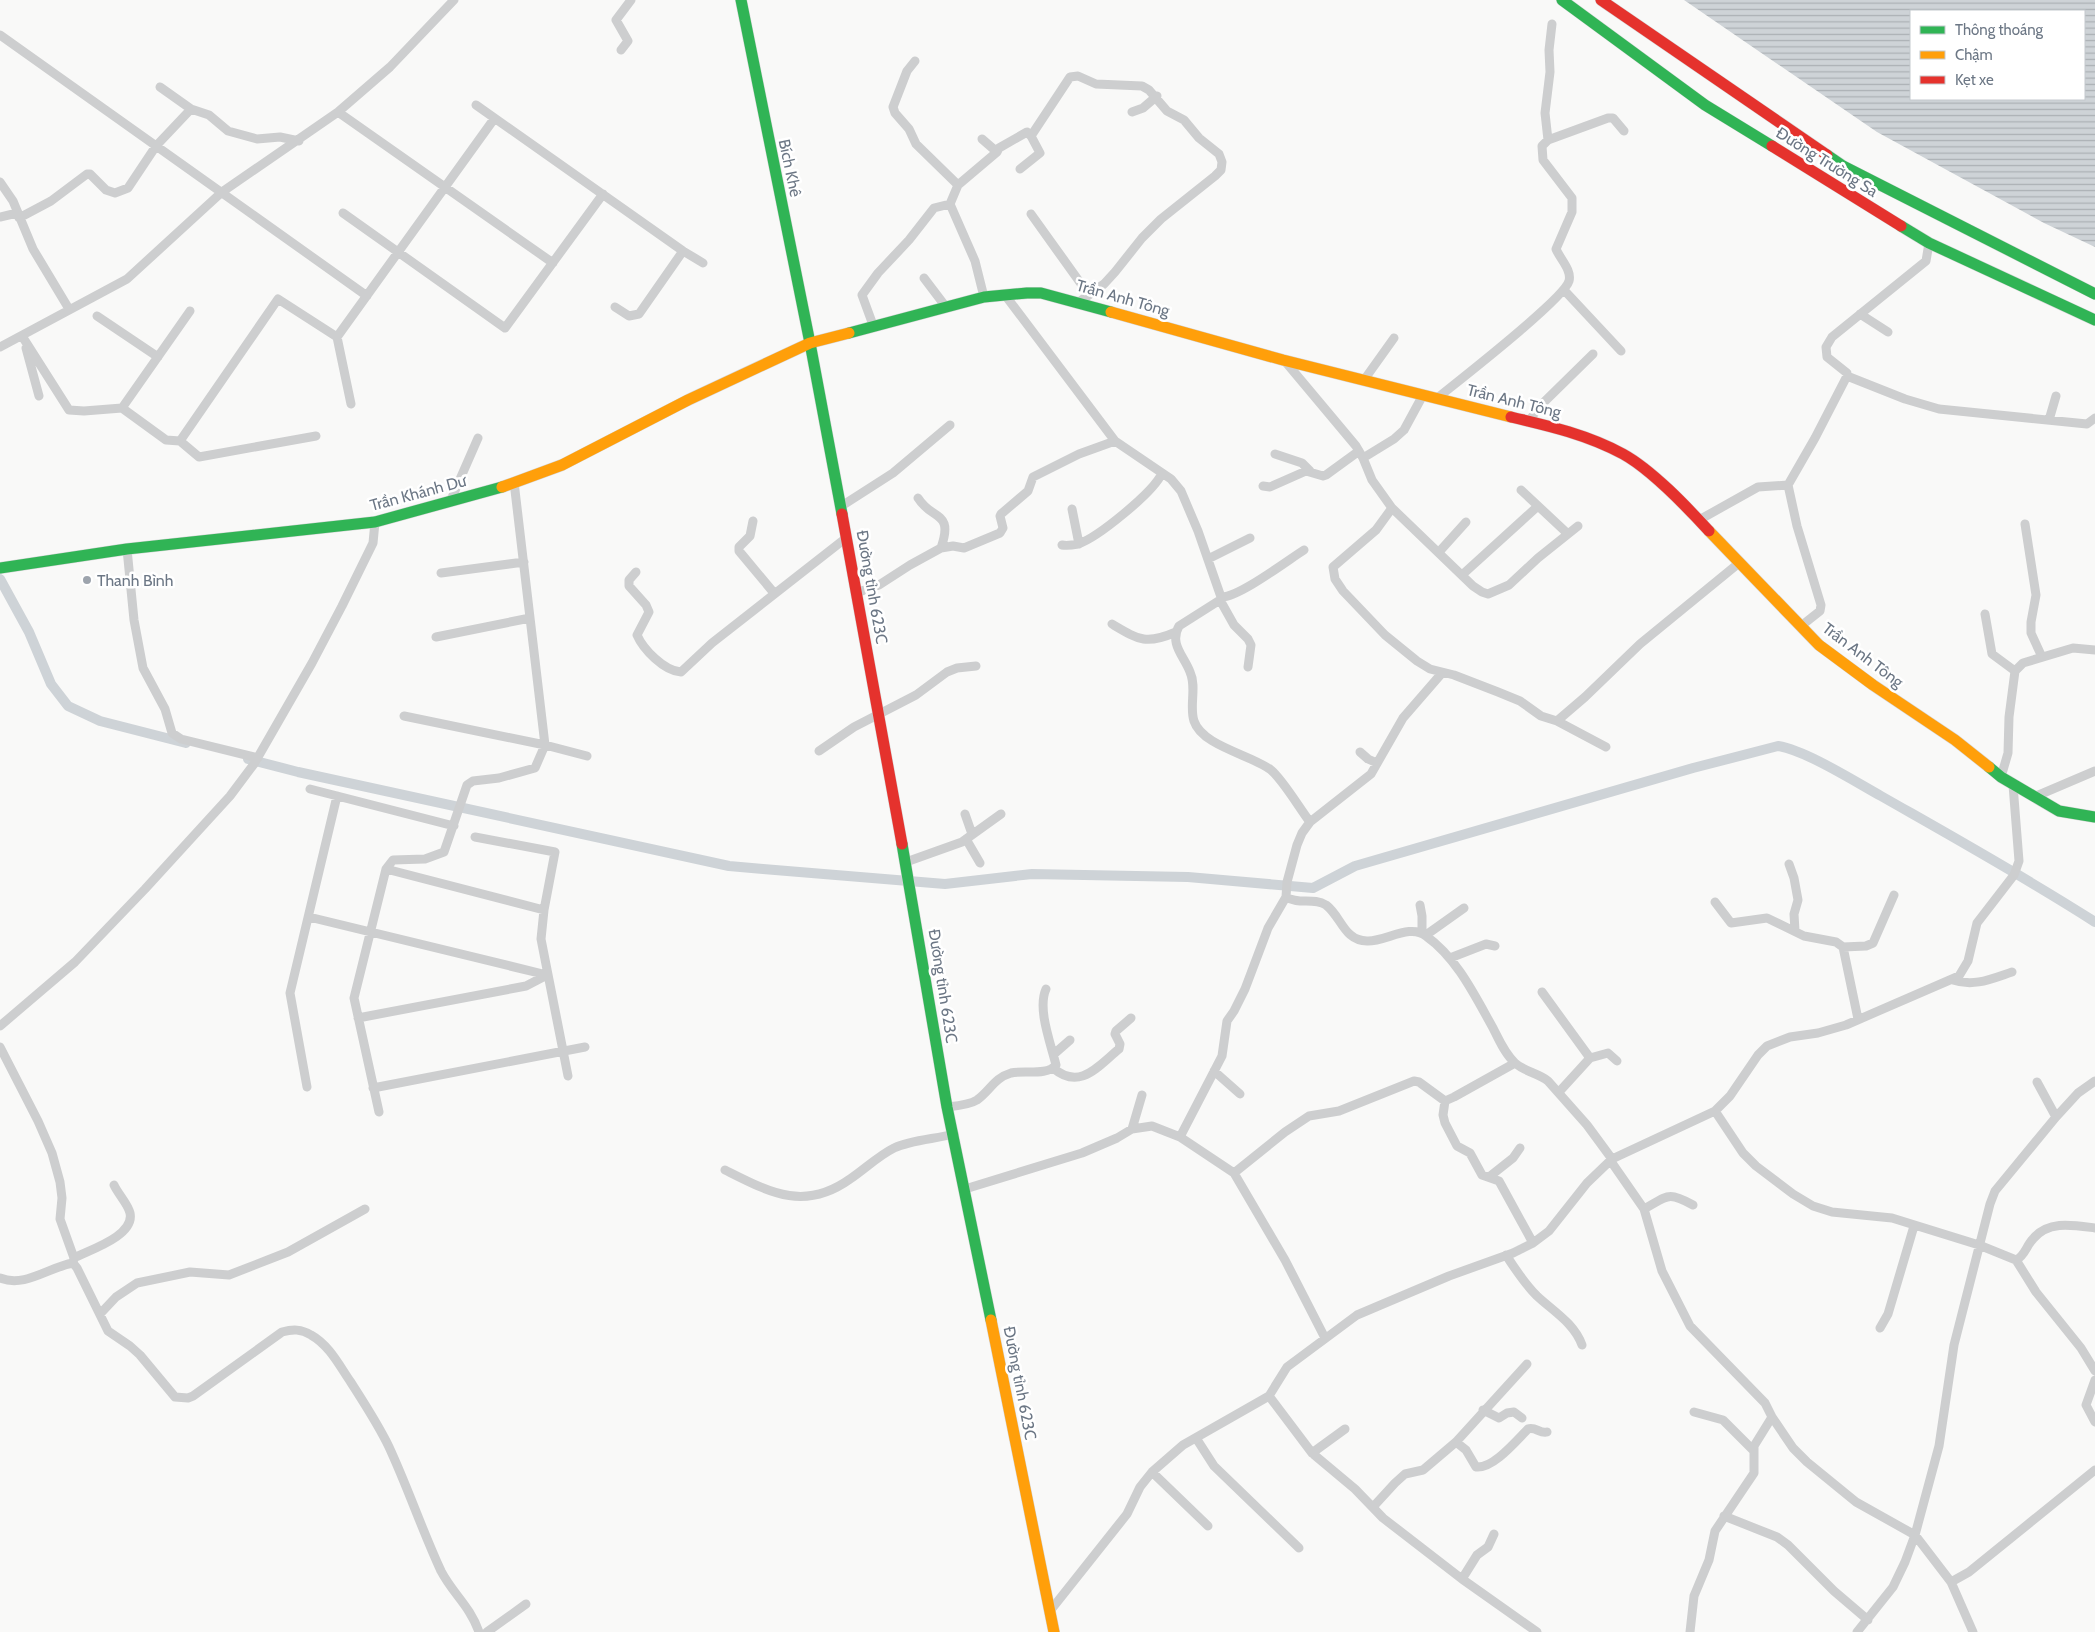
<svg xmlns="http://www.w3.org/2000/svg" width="2095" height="1632" viewBox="0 0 2095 1632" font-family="Cabin,sans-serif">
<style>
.water{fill:url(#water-rules);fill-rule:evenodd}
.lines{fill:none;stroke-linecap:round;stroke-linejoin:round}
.canal{stroke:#ced3d7;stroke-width:10}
.fast-casing{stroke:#d5d5d6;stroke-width:12}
.slow-casing{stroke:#d5d5d6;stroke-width:12}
.jam-casing{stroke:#d5d5d6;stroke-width:12}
.street{stroke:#cdcecf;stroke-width:9}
.fast{stroke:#30b455;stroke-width:11}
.slow{stroke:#ff9f0a;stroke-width:11}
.jam{stroke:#e5322d;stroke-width:11}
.poi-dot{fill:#9da4ad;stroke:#fff;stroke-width:2}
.labels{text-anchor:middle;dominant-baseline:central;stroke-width:5;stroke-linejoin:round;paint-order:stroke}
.street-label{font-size:16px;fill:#6c7785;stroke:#fff}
.poi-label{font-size:16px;fill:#6c7785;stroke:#fff;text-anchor:start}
</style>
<defs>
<pattern id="water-rules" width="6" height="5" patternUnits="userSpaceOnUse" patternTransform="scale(1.25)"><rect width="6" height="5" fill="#ced3d7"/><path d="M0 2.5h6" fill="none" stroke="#abb0b4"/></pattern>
</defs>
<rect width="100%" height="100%" fill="#f9f9f8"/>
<path class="water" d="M 1684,0 L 2095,0 L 2095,247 L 2044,223 L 1877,132 ZM 1911,11 L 2084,11 L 2084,99 L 1911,99 Z"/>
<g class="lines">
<path class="canal" d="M 0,579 L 29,632 L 51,684 L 68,706 L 100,721 L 186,743
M 248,759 L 298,772 L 729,866 L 763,869 L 945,884 L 1032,874 L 1188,877 L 1313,888 L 1355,866 L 1693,768 L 1778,746 C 1807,751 1854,781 1881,796 C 1953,837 2025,877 2095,922"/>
<defs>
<path id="fast" d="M 741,0 L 810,343 L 842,514
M 1562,0 L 1705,105 L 1772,146
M 1827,155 L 1843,166 L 2095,294
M 1901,226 L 1929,243 L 2095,320
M 849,333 L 984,297 L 1027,293 L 1041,293 L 1111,312
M 0,568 L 127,549 L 375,522 L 502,487
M 1989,767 L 2001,777 L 2059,811 L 2095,817
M 902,844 L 947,1107 L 991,1320"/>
<path id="slow" d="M 1111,312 L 1283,360 L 1511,417
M 502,487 L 562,465 L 688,400 L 810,343 L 849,333
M 1709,531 L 1819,645 L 1873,685 L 1955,740 L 1989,767
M 991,1320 L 1054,1632"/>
<path id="jam" d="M 1601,0 L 1827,155
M 1772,146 L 1901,226
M 1511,417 C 1550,426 1588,435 1623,454 C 1652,470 1686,506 1709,531
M 842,514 L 902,844"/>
</defs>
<use href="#fast" class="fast-casing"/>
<use href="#slow" class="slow-casing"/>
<use href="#jam" class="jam-casing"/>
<path class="street" d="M 0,35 L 367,296
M 621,50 L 628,41 L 616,20 L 631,0
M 915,61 L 907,71 L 893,107 L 895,113 L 909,129 L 916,144 L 958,185
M 160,87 L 191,109
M 476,105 L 683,251 L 703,263
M 338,112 L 553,263
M 1132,112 L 1143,108 L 1157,96
M 1031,136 L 1070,77 L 1078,76 L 1096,84 L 1142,86 L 1149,90 L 1167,111 L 1184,120 L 1199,138 L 1219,154 L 1222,162 L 1221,170 L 1215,176 L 1161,219 L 1142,238 L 1115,272 L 1104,284 L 1079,302
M 982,139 L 997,152
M 1548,140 L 1545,113 L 1550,72 L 1549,50 L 1552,24
M 0,182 L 13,201 L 33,249 L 69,309
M 950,204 L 975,261 L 984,297
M 343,213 L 505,328 L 603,194
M 1031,214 L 1089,295
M 0,217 L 17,213
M 19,218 L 51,201 L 87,174 L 90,174 L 106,190 L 115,193 L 128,188 L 156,146 L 191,109 L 209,115 L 228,131 L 257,139 L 280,137 L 299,141
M 924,278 L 946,307
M 1564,290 L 1621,351
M 1005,295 L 1115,441 L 1171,479 L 1181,491 L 1198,531 L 1221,597 L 1220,600 L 1179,626 C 1169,644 1184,656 1190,672 C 1197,687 1189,706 1194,721 C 1202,746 1252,755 1271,770 C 1283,780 1300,809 1310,822
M 615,307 L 629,316 L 639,314 L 683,251
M 190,311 L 122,408 L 166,440 L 180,441 L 278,299 L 337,337 L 494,119
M 1860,314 L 1888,332
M 97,316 L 158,357
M 873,325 L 862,295 L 878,273 L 909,240 L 934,208 L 950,204 L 958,185 L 997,152 L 999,148 L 1027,132 L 1031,136 L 1040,153 L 1020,169
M 22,336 L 69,410 L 84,411 L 122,408
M 337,337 L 351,404
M 0,347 L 127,279 L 222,192 L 338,112 L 390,67 L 454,0
M 26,348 L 39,396
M 1284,360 L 1356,446 L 1363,458 L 1372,480 L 1392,508 L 1376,530 L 1333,567 L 1335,579 L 1343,591 L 1385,635 L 1417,661 L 1430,669 L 1454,675 L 1498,692 L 1520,701 L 1541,716 L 1557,721 L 1585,697 L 1640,644 L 1739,563
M 1847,376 L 1905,399 L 1939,409 L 2087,424 L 2095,418
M 1364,380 L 1394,338
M 1436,399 C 1457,382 1564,299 1569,281 C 1572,270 1560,259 1556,249 L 1572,212 L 1572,198 L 1543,160 L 1542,146 L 1548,140 L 1608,118 L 1613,118 L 1624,131
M 2049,420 L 2056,396
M 1529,421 L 1539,407 L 1593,354
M 180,441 L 199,457 L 316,436
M 1275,454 L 1302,463 L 1310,471
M 1363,458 L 1394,439 L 1404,430 L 1423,395
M 1788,485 L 1797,526 L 1821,605 L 1820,611 L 1801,626
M 1263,486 L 1270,487 L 1306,471 L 1323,476 L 1326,475 L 1359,451
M 1521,490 L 1568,534
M 918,498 C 932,521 954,510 941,548
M 450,502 L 478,438
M 840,507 L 893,473 L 950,425
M 1392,508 L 1473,586 L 1482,592 L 1488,594 L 1509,585 L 1538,558 L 1578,526
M 1072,509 L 1079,544
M 1699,520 L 1758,487 L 1788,485 L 1815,438 L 1847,376 L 1847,373 L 1827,357 L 1826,347 L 1832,337 L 1926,261 L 1929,243
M 753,521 L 750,536 L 739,547 L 739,551 L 774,593
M 2025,524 L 2036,595 L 2031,622 L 2031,633 L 2042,657
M 1062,545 C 1067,546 1073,545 1078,544 C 1097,538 1154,492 1162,473
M 127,549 L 134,620 L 143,668 L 165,709 L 172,733 L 181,739 L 258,758
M 1439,552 L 1466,522
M 1208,559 L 1250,538
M 636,572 L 629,580 L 629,586 L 646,605 L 649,612 L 637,635 C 643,649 664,671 681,672 L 712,643 L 846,538
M 441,573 L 524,562
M 1462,575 L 1538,506
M 856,593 L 879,585 L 910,565 L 941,548 L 953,546 L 964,548 L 1000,533 L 1003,528 L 1000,516 L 1001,514 L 1028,491 L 1033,477 L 1079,454 L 1115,441
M 1221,597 C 1238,598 1288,560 1304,550
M 1220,600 L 1234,625 L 1248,639 L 1251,645 L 1248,667
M 1985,614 L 1992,654 L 2015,671
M 1112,624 C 1139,640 1146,645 1176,632
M 436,637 L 530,618
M 404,716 L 545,745 L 587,756
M 1557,721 L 1606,747
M 819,751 L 854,727 L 916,695 L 947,672 L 957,668 L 976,666
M 1360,752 L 1368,759 L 1377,763
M 2001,777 L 2008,753 L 2009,717 L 2015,671 L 2023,663 L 2073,648 L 2095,650
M 310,789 L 454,826
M 2034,797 L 2095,771
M 965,814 L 972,834
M 475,837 L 555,852 L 544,910 L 541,939 L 568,1076
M 966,839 L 980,863
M 906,862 L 962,842 L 1001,814
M 1789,864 L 1794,878 L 1798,900 L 1794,914 L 1795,931
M 386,869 L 544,910
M 1286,897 C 1299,905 1313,897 1326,905 C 1341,916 1344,941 1367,941 C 1385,942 1410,923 1426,936 C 1457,958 1475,996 1493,1028 C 1499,1040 1505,1054 1515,1063 C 1525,1072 1538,1073 1548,1081 L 1587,1125 L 1612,1159
M 1715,902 L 1731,923 L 1767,918 L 1804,936 L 1836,942 L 1843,947 L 1858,1019
M 1420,905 L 1422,916 L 1422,933
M 309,917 L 547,975
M 1426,935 L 1464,908
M 1843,947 L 1866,946 L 1873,943 L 1894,895
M 1450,958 L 1486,944 L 1495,946
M 1953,980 C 1974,987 1991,979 2012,972
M 1542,992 L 1590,1058 L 1559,1092
M 358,1018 L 526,986 L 547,975
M 0,1026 L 75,962 L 145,889 L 230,796 L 254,764 L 312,663 L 342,606 L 373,543 L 375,522
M 0,1047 L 38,1121 L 52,1153 L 60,1182 L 62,1198 L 60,1219 L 74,1258 L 73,1263 L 77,1268 L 108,1331 L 130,1346 L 140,1355 L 175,1397 L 188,1398 L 193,1396 L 282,1332 C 293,1329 301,1329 311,1335 C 329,1345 339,1365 350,1381 C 364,1403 378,1424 389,1447 C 408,1488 422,1530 441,1571 C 453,1594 470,1606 479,1632
M 1054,1054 L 1070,1040
M 1590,1058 L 1608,1053 L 1617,1061
M 1053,1068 C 1080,1091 1098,1066 1119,1049 L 1120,1044 L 1115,1034 L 1116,1031 L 1131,1018
M 1214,1071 L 1240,1094
M 2037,1082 L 2056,1117
M 307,1087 L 290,993 L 337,796
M 373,1088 L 585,1047
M 1445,1101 L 1443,1115 L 1445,1123 L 1457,1146 L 1470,1153 L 1482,1175 L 1499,1181 L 1533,1243
M 947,1107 C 956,1106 969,1105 977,1100 C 990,1091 994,1078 1011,1073 C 1024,1070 1047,1076 1056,1065 C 1051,1044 1037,1009 1046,989
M 1715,1111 L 1743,1153 L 1756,1166 L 1793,1194 L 1813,1206 L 1832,1212 L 1892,1218 L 1979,1245 L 2016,1260 C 2025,1256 2026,1246 2033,1239 C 2048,1220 2073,1225 2095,1228
M 379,1112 L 354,998 L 386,869 L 393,860 L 425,859 L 444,852 L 467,785 L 473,781 L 499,778 L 535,768 L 545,745 L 514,482
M 1132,1129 L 1142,1095
M 1180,1137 L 1222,1056 L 1227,1021 L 1234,1011 L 1245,989 L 1268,928 L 1286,897 L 1287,882 L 1297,845 L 1302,833 L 1310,822 L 1371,774 L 1403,718 L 1442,673
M 1610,1160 L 1644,1209 L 1662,1271 L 1690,1326 L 1765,1403 L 1772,1417 L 1793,1448 L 1807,1462 L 1856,1502 L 1915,1535 L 1951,1582 L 1973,1632
M 725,1170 C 769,1192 804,1212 850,1179 C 865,1169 878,1156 894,1148 C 911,1140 935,1139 954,1134
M 1234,1173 L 1285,1132 L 1309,1116 L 1339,1111 L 1414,1081 L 1419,1082 L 1445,1101 L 1454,1097 L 1515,1063
M 1489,1177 L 1513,1158 L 1520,1148
M 965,1189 L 1082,1153 L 1117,1138 L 1132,1129 L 1152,1126 L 1180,1137 L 1234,1173 L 1285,1260 L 1325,1338
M 1644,1209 C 1668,1196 1667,1191 1693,1205
M 1506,1255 C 1515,1269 1525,1284 1537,1296 C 1553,1311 1574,1323 1582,1345
M 74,1258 C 89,1250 135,1236 130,1213 C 128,1204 118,1194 114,1185
M 2016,1260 L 2036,1292 L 2081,1348 L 2095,1371
M 0,1278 C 25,1288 49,1267 73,1263
M 100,1314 L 116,1297 L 137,1283 L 190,1272 L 229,1275 L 288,1252 L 365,1209
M 1880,1328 L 1888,1314 L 1914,1226
M 2095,1380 L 2086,1405 L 2095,1422
M 1269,1396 L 1312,1453 L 1355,1489 L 1383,1518 L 1462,1579 L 1537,1632
M 1483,1410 L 1499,1418 L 1507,1413 L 1514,1412 L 1522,1418
M 1694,1412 L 1723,1420 L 1754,1451
M 1196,1438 L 1214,1466 L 1299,1548
M 1456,1442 L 1466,1450 L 1476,1467 C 1493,1469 1516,1441 1528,1429 C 1535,1426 1540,1434 1547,1432
M 1312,1453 L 1345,1429
M 1152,1472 L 1208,1526
M 1373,1507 L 1395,1483 L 1405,1474 L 1423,1470 L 1456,1442 L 1527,1364
M 1724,1516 L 1777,1537 L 1788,1545 L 1834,1591 L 1868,1620
M 1462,1579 L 1477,1555 L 1488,1547 L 1494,1534
M 1951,1582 L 1969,1572 L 2095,1470
M 1050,1611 L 1127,1514 L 1140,1487 L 1152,1472 L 1183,1445 L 1269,1396 L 1287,1367 L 1357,1315 L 1449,1276 L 1513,1253 L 1533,1243 L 1549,1231 L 1587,1183 L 1612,1159 L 1715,1111 L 1730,1096 L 1758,1055 L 1767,1046 L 1790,1037 L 1818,1033 L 1846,1025 L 1959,976 L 1968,961 L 1977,923 L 2014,875 L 2019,861 L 2013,785
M 487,1632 L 526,1604
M 1690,1632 L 1694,1596 L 1709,1560 L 1715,1531 L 1754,1473 L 1754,1446 L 1772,1417
M 1857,1632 L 1893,1587 L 1905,1562 L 1915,1535 L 1939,1446 L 1954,1345 L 1990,1204 L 1995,1191 L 2056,1117 L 2078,1093 L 2095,1081"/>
<use href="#fast" class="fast"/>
<use href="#slow" class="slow"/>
<use href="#jam" class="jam"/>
</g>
<circle class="poi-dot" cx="87" cy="580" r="5"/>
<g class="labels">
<g class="street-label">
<text transform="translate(1827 162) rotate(32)">Đường Trường Sa</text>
<text transform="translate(790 168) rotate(78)">Bích Khê</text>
<text transform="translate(1123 298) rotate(16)">Trần Anh Tông</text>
<text transform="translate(1514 401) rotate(14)">Trần Anh Tông</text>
<text transform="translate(418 493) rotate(-15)">Trần Khánh Dư</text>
<text transform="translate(872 587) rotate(80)">Đường tỉnh 623C</text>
<text transform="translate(1863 655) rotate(37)">Trần Anh Tông</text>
<text transform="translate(943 986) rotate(81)">Đường tỉnh 623C</text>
<text transform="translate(1020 1383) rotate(79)">Đường tỉnh 623C</text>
</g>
<g class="poi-label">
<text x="97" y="580">Thanh Bình</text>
</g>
</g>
<rect x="1910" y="10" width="175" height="90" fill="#ffffff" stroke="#c4c9ce"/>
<rect x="1920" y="26" width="25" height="8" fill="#30b455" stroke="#c4c9ce"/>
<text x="1955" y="35" font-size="15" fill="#6c7785">Thông thoáng</text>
<rect x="1920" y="51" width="25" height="8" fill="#ff9f0a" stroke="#c4c9ce"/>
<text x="1955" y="60" font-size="15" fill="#6c7785">Chậm</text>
<rect x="1920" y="76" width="25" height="8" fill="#e5322d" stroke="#c4c9ce"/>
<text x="1955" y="85" font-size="15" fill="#6c7785">Kẹt xe</text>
</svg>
